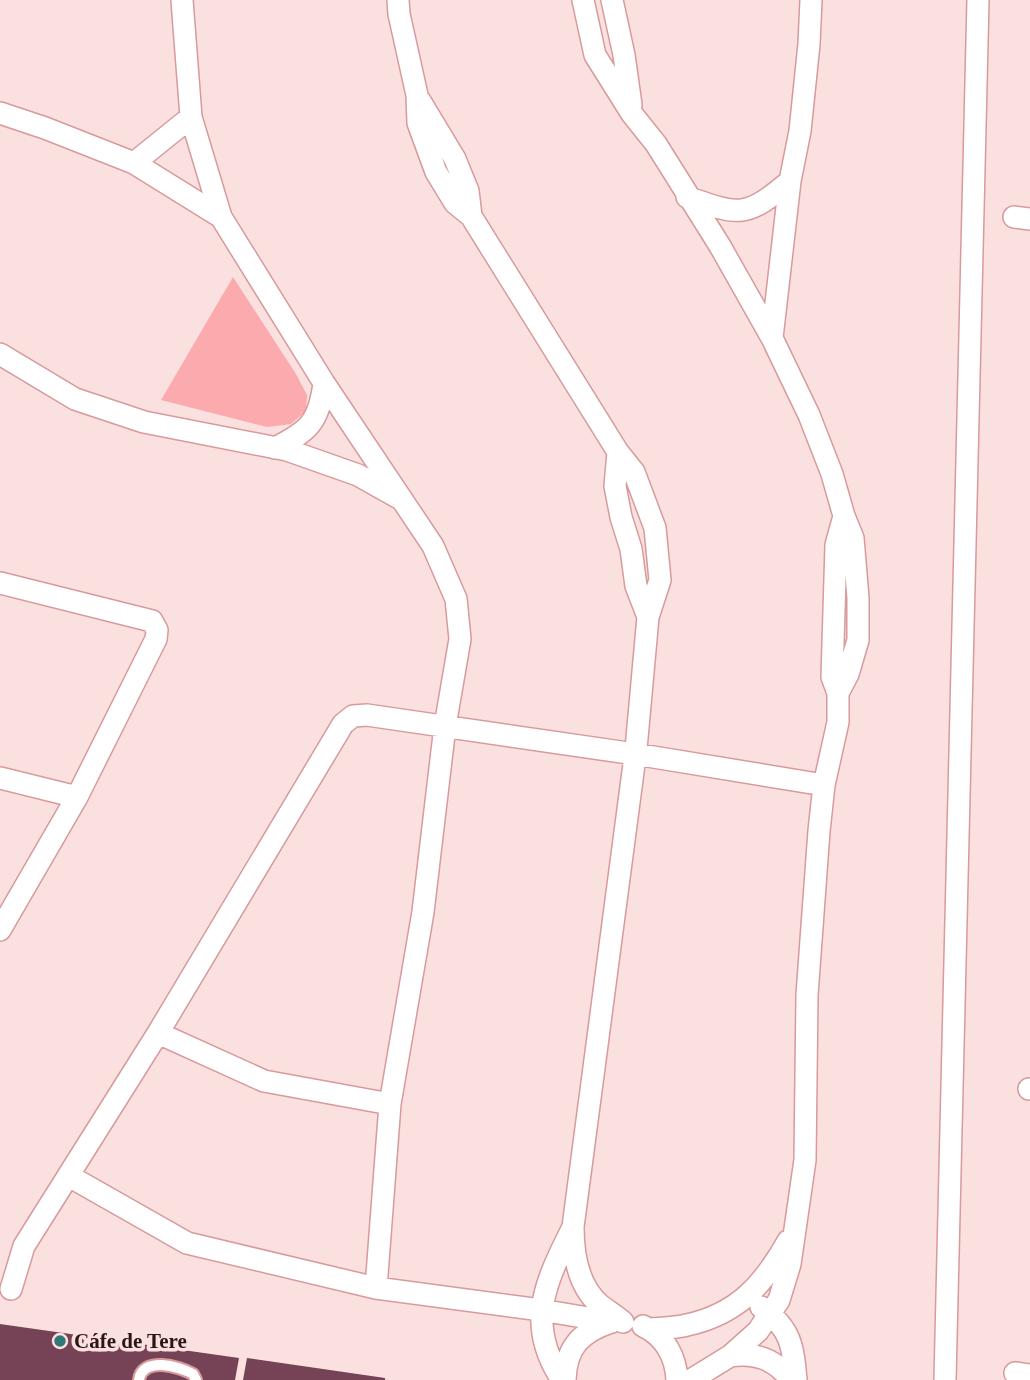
<svg xmlns="http://www.w3.org/2000/svg" width="1030" height="1380" viewBox="0 0 1030 1380" font-family="'Times New Roman',serif">
<style>
.green{fill:#fbaaae}
.building{fill:#764356}
.lines{fill:none;stroke-linecap:round;stroke-linejoin:round}
.service-casing{stroke:#d89a9c;stroke-width:14}
.minor-casing{stroke:#d89a9c;stroke-width:24}
.service{stroke:#fff;stroke-width:10}
.minor{stroke:#fff;stroke-width:21}
.poi-dot{fill:#2e7879;stroke:#fbe0e0;stroke-width:2.5}
.labels{text-anchor:middle;dominant-baseline:central;stroke-width:7;stroke-linejoin:round;paint-order:stroke}
.poi-label{font-size:21px;font-weight:bold;fill:#2b1516;stroke:#fbe0e0;text-anchor:start}
</style>
<rect width="100%" height="100%" fill="#fbe0e0"/>
<path class="green" d="M 233,277 L 296,374 L 307,395 L 306,411 L 291,424 L 267,427 L 161,400 Z"/>
<path class="building" d="M 0,1324 L 239,1358 L 235,1380 L 0,1380 Z
M 247,1358 L 385,1378 L 385,1380 L 243,1380 Z"/>
<g class="lines">
<defs>
<path id="service" d="M 139,1380 C 142,1356 179,1366 193,1374 L 196,1380"/>
<path id="minor" d="M 182,0 L 191,117 L 221,217 L 324,383 L 433,546 L 456,599 L 460,639 L 445,726 L 423,912 L 390,1104 L 376,1288
M 398,0 L 399,14 L 417,95 L 418,123 L 436,172 L 455,203 L 471,216 L 618,452 L 634,472 L 655,528 L 660,580 L 648,617 L 636,749 L 573,1227 C 573,1255 578,1286 600,1305 C 608,1311 616,1316 623,1322
M 583,0 L 595,55 L 632,114 L 656,144 L 720,246 L 772,338 L 809,415 L 832,474 L 844,516 L 853,538 L 858,598 L 858,640 L 848,674 L 838,693
M 612,0 L 624,55 L 631,105
M 420,101 L 455,159 L 468,191 L 471,216
M 0,113 L 45,128 L 134,163 L 221,217
M 134,163 L 191,117
M 687,197 C 740,216 746,218 790,181
M 1014,217 L 1030,219
M 772,338 L 790,181 L 800,131 L 809,44 L 811,0
M 0,354 L 75,399 L 144,422 L 287,450 L 358,475 L 399,498
M 275,448 C 309,431 319,422 324,383
M 618,452 L 615,486 L 621,517 L 631,549 L 636,586 L 648,617
M 0,583 L 152,621 L 157,630 L 156,639 L 77,797 L 0,930
M 0,778 L 77,797
M 158,1033 L 264,1081 L 390,1104
M 1029,1089 L 1030,1089
M 69,1176 L 187,1243 L 376,1288 L 541,1310 L 612,1322
M 11,1289 L 24,1246 L 158,1033 L 343,724 L 353,716 L 367,715 L 635,754 L 824,785
M 761,1307 C 791,1328 793,1346 796,1380
M 643,1326 C 665,1336 676,1357 677,1380
M 650,1329 C 662,1328 675,1328 687,1325 C 738,1314 764,1284 788,1241
M 730,1356 C 755,1352 775,1359 791,1380
M 1015,1373 L 1030,1375
M 562,1380 C 525,1324 545,1283 572,1229
M 565,1380 C 566,1347 581,1332 611,1322
M 691,1380 L 730,1356 L 758,1331 L 779,1300 L 790,1264 L 805,1160 L 807,995 L 819,831 L 824,785 L 838,722 L 838,693 L 832,677 L 836,545 L 844,516
M 945,1380 L 978,0"/>
</defs>
<use href="#service" class="service-casing"/>
<use href="#minor" class="minor-casing"/>
<use href="#service" class="service"/>
<use href="#minor" class="minor"/>
</g>
<circle class="poi-dot" cx="60" cy="1341" r="7"/>
<g class="labels">
<g class="poi-label">
<text x="74" y="1341">Cáfe de Tere</text>
</g>
</g>
</svg>
